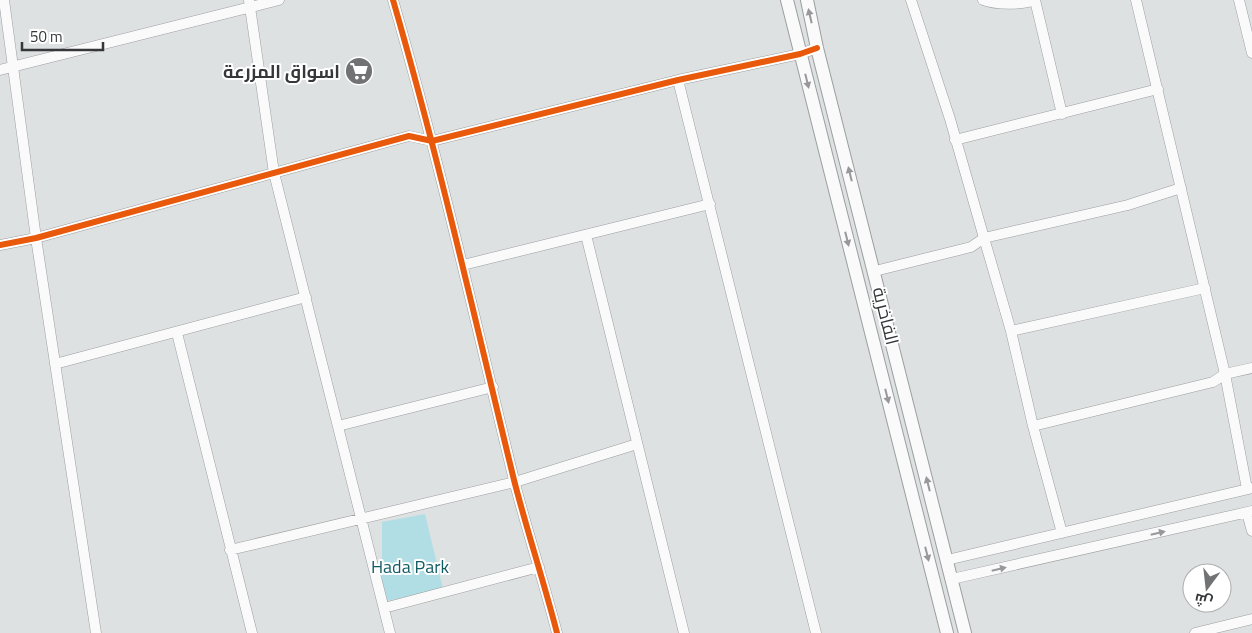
<svg xmlns="http://www.w3.org/2000/svg" width="1252" height="633" viewBox="0 0 1252 633" font-family="'Titillium Web',Cairo,sans-serif">
<style>
.green{fill:#b1dee4}
.lines{fill:none;stroke-linecap:round;stroke-linejoin:round}
.minor-casing{stroke:#9c9e9f;stroke-width:11}
.tertiary-casing{stroke:#9c9e9f;stroke-width:14}
.minor{stroke:#fafafb;stroke-width:10}
.tertiary{stroke:#fafafb;stroke-width:12}
.cycleway-casing{stroke:#fff;stroke-width:9}
.cycleway{stroke:#e8590c;stroke-width:6}
.oneway{fill:#98989a}
.labels{text-anchor:middle;dominant-baseline:central;stroke-width:4;stroke-linejoin:round;paint-order:stroke}
.poi-label{font-size:18px;font-weight:bold;fill:#353738;stroke:#fff;text-anchor:end}
.street-label{font-size:18px;fill:#353738;stroke:#fff}
.park-label{font-size:18px;fill:#115c64;stroke:#fff}
</style>
<rect width="100%" height="100%" fill="#dde1e2"/>
<path class="green" d="M 425,514 L 443,589 L 382,602 L 382,522 Z"/>
<g class="lines">
<defs>
<path id="minor" d="M 4,0 L 36,238 L 96,633
M 249,0 L 274,173 L 390,633
M 393,0 C 439,159 475,320 514,480 C 527,531 544,582 557,633
M 911,0 L 950,119 L 984,238 L 1011,331 L 1033,426 L 1062,533
M 983,0 C 995,5 1023,5 1035,0
M 1035,0 L 1062,114
M 1239,0 L 1252,53
M 0,70 L 279,0
M 678,80 L 816,633
M 955,140 L 1158,89
M 586,235 L 684,633
M 0,245 L 36,238 L 409,136 L 432,141 L 678,80 L 800,54 L 817,48
M 463,265 L 710,204
M 875,271 L 971,247 L 984,238 L 1128,205 L 1181,188
M 1011,331 L 1205,288
M 177,333 L 252,633
M 55,364 L 306,297
M 338,426 L 493,387
M 1033,426 L 1213,382 L 1225,374 L 1136,0
M 1247,489 L 1225,374 L 1252,368
M 1247,513 L 1252,531
M 230,550 L 515,482 L 637,444
M 947,560 L 1252,488
M 952,579 L 1252,511
M 384,608 L 539,567
M 1195,633 L 1252,619"/>
<path id="tertiary" d="M 787,0 L 947,633
M 807,0 L 817,48 L 965,633"/>
</defs>
<use href="#minor" class="minor-casing"/>
<use href="#tertiary" class="tertiary-casing"/>
<use href="#minor" class="minor"/>
<use href="#tertiary" class="tertiary"/>
<defs>
<path id="cycleway" d="M 393,0 C 439,159 475,320 514,480 C 527,531 544,582 557,633
M 0,245 L 36,238 L 409,136 L 432,141 L 678,80 L 800,54 L 817,48"/>
</defs>
<use href="#cycleway" class="cycleway-casing"/>
<use href="#cycleway" class="cycleway"/>
</g>
<defs><path id="oneway-solid" d="M-6-.8H1V-3.2L6.5 0L1 3.2V.8H-6Z" transform="scale(1.25)"/></defs>
<g class="oneway">
<use href="#oneway-solid" transform="translate(810 16) rotate(-103)"/>
<use href="#oneway-solid" transform="translate(807 81) rotate(76)"/>
<use href="#oneway-solid" transform="translate(850 174) rotate(-104)"/>
<use href="#oneway-solid" transform="translate(847 239) rotate(76)"/>
<use href="#oneway-solid" transform="translate(887 396) rotate(76)"/>
<use href="#oneway-solid" transform="translate(928 484) rotate(-104)"/>
<use href="#oneway-solid" transform="translate(1158 533) rotate(-13)"/>
<use href="#oneway-solid" transform="translate(927 554) rotate(76)"/>
<use href="#oneway-solid" transform="translate(999 569) rotate(-13)"/>
</g>
<defs>
<symbol id="supermarket-disc" viewBox="-11 -11 22 22"><circle r="9.5" fill="#707274" stroke="#fff"/><path d="M-6-5.5h2.5l.6 2H6L4.5 2H-2.5L-4.4-4H-6ZM-1.5 3.2a1.3 1.3 0 1 0 .1 0ZM3 3.2a1.3 1.3 0 1 0 .1 0Z" fill="#fff"/></symbol>
</defs>
<g fill-rule="evenodd">
<use href="#supermarket-disc" x="343" y="55" width="32" height="32"/>
</g>
<g class="labels">
<g class="poi-label">
<text x="340" y="71">اسواق المزرعة</text>
</g>
<g class="street-label">
<text transform="translate(886 316) rotate(76)">الفاخرية</text>
</g>
<g class="park-label">
<text x="410" y="566">Hada Park</text>
</g>
</g>
<g transform="translate(1207 588) rotate(195)"><circle r="24" fill="#ffffff" stroke="#aeafaf"/>
<path d="M0-4L9 19L0 12L-9 19Z" fill="#707274"/>
<text y="-8" font-size="14" font-weight="bold" text-anchor="middle" fill="#353738">ش</text>
</g>
<path d="M22 42v8h81v-8" fill="none" stroke="#353738" stroke-width="2.5"/>
<text x="30" y="42" font-size="15" fill="#353738" stroke="#ffffff" stroke-width="4" paint-order="stroke">50 m</text>
</svg>
